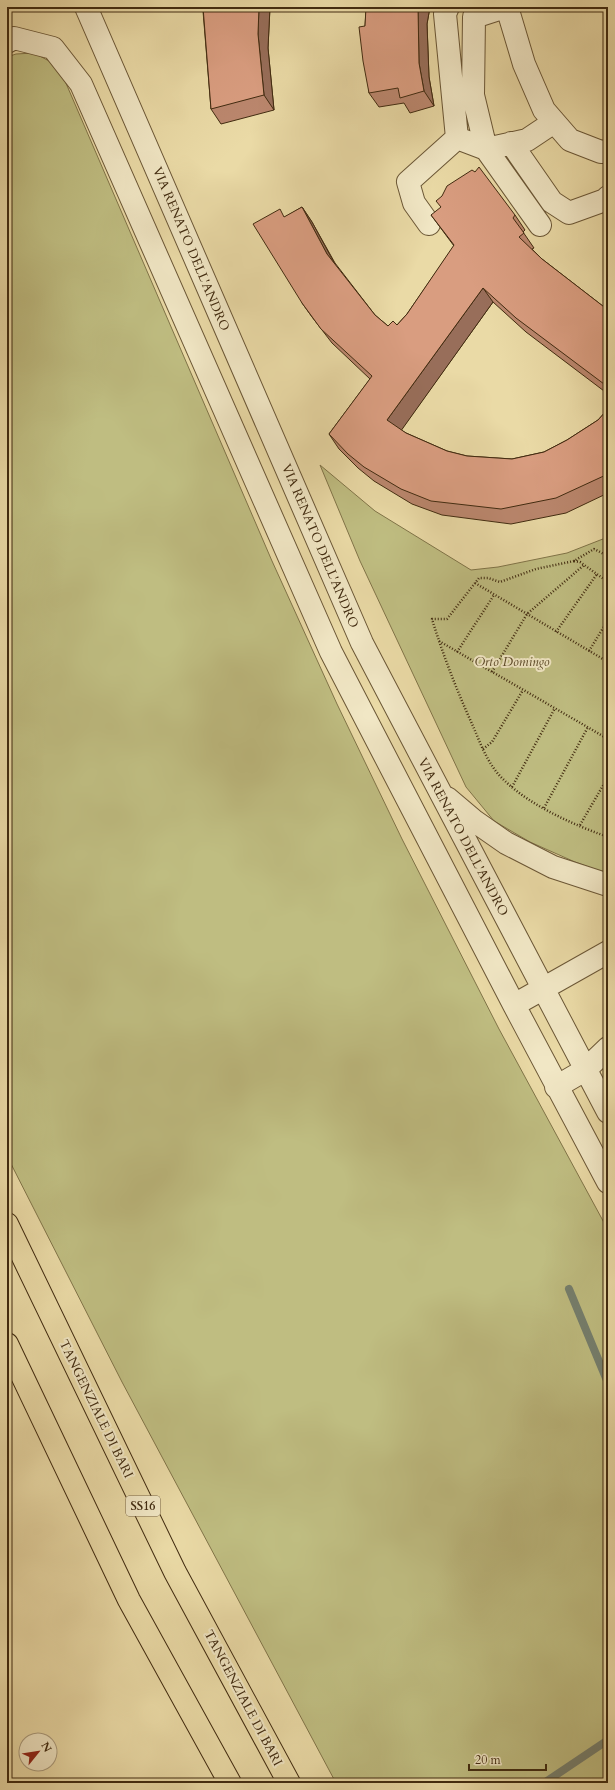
<svg xmlns="http://www.w3.org/2000/svg" width="615" height="1790" viewBox="0 0 615 1790" font-family="Cardo,serif">
<style>
.green{fill:#bfbd81;stroke:#807448}
.lines{fill:none;stroke-linecap:round;stroke-linejoin:round}
.stream{stroke:#76806f;stroke-width:8}
.minor-casing{stroke:#6b5736;stroke-width:24}
.highway-casing{stroke:#412b10;stroke-width:24}
.path{stroke:#412b10;stroke-width:2.5;stroke-dasharray:1 2;stroke-linecap:butt}
.minor{stroke:#f1e7c5;stroke-width:22}
.highway{stroke:#eadaa6;stroke-width:22}
.wall{fill:#bb876e;stroke:#412b10}
.shaded-wall{fill:#986e5a;stroke:#412b10}
.building{fill:#d99d80;stroke:#412b10}
.labels{text-anchor:middle;dominant-baseline:central;stroke-width:4;stroke-linejoin:round;paint-order:stroke}
.shield{fill:#f1e7c5;stroke:#766346;stroke-width:1}
.shield-label{font-size:12px;font-weight:bold;fill:#412b10}
.street-label{font-size:13px;fill:#412b10;stroke:#f1e7c5}
.park-label{font-size:13px;font-style:italic;fill:#5a4827;stroke:#f1e7c5}
</style>
<rect width="100%" height="100%" fill="#eadaa6"/>
<filter id="stains"><feTurbulence type="fractalNoise" baseFrequency=".005" numOctaves="4"/><feColorMatrix values="0 0 0 0 .2 0 0 0 0 .09 0 0 0 0 .02 0 0 0 .5 -.17"/></filter>
<radialGradient id="worn" r=".72"><stop offset=".6" stop-color="#630" stop-opacity="0"/><stop offset="1" stop-color="#630" stop-opacity=".3"/></radialGradient>
<path class="green" d="M 34,53 L 51,62 L 62,74 L 272,561 L 337,704 L 402,839 L 499,1029 L 608,1230 L 608,1783 L 336,1783 L 122,1382 L 7,1156 L 7,57 L 16,54 Z
M 320,465 L 375,511 L 471,570 L 498,567 L 567,553 L 608,537 L 608,874 L 575,862 L 530,842 L 494,821 L 466,787 L 360,561 Z"/>
<g class="lines">
<path class="stream" d="M 569,1289 L 608,1383
M 544,1783 L 608,1740"/>
<defs>
<path id="minor" d="M 86,7 L 362,643 L 608,1112
M 448,7 L 445,14 L 457,138 L 486,149 L 527,140 L 554,122
M 505,7 L 474,17 L 473,95 L 486,149 L 540,225
M 507,7 L 524,64 L 544,110 L 570,140 L 601,152 L 608,151
M 7,42 L 14,38 L 53,48 L 81,84 L 331,652 L 514,1005 L 608,1182
M 511,143 L 552,202 L 569,213 L 605,200 L 608,197
M 429,224 L 414,203 L 408,182 L 457,138
M 447,798 L 473,820 L 506,843 L 553,867 L 608,885
M 514,1005 L 608,952
M 556,1087 L 585,1070 L 608,1048"/>
<path id="highway" d="M 7,1224 L 175,1572 L 289,1783
M 7,1344 L 129,1600 L 230,1783"/>
</defs>
<use href="#minor" class="minor-casing"/>
<use href="#highway" class="highway-casing"/>
<path class="path" d="M 608,556 L 594,549 L 574,561 L 536,569 L 500,582 L 488,578 L 479,578 L 447,619 L 432,619 C 443,655 457,691 473,726 C 481,745 489,767 505,781 C 531,806 574,825 608,837
M 574,561 L 580,562 L 608,582
M 475,583 L 608,662
M 556,632 L 597,574
M 439,641 L 608,739
M 589,651 L 608,620
M 457,652 L 494,595
M 492,672 L 527,614 L 584,565
M 483,749 L 492,742 L 523,690
M 512,787 L 555,708
M 544,808 L 588,727
M 580,825 L 608,777"/>
<use href="#minor" class="minor"/>
<use href="#highway" class="highway"/>
</g>
<path class="wall" d="M 164,7 L 270,7 L 268,48 L 274,110 L 221,124 L 211,109 L 203,11 L 166,9 Z
M 364,7 L 430,7 L 427,24 L 429,77 L 434,106 L 410,113 L 404,103 L 379,107 L 369,93 L 365,26 L 366,10 Z
M 302,207 L 312,222 L 335,263 L 375,315 L 388,326 L 397,325 L 407,314 L 454,246 L 431,215 L 515,215 L 525,230 L 523,232 L 534,248 L 532,249 L 542,259 L 608,310 L 608,394 L 526,332 L 493,302 L 401,430 L 406,433 L 447,451 L 467,456 L 512,459 L 544,452 L 567,440 L 598,420 L 608,409 L 608,493 L 566,513 L 511,524 L 442,515 L 412,504 L 374,481 L 358,468 L 339,449 L 329,434 L 370,379 L 332,343 L 312,317 L 302,303 L 285,217 Z"/>
<path class="shaded-wall" d="M 259,7 L 270,7 L 268,48 L 274,110 L 264,95 L 258,34 Z
M 418,7 L 430,7 L 427,24 L 429,77 L 434,106 L 424,91 L 419,63 Z
M 302,207 L 312,222 L 337,268 L 327,254 Z
M 483,288 L 493,302 L 398,435 L 387,420 Z"/>
<path class="building" d="M 203,7 L 259,7 L 258,34 L 264,95 L 211,109 Z
M 366,7 L 418,7 L 419,63 L 424,91 L 400,98 L 398,88 L 369,93 L 363,61 L 359,27 L 365,26 Z
M 479,167 L 515,215 L 513,218 L 524,233 L 519,237 L 542,259 L 608,310 L 608,387 L 516,318 L 483,288 L 387,420 L 406,433 L 447,451 L 467,456 L 512,459 L 544,452 L 567,440 L 598,420 L 608,409 L 608,474 L 556,498 L 501,509 L 431,501 L 401,489 L 364,467 L 348,454 L 329,434 L 372,376 L 321,329 L 302,303 L 253,224 L 280,209 L 284,217 L 302,207 L 327,254 L 375,315 L 388,326 L 393,321 L 397,325 L 407,314 L 454,245 L 431,215 L 441,207 L 436,201 L 442,196 L 447,186 L 472,170 L 475,172 Z"/>
<g class="labels">
<rect class="shield" x="126" y="1496" width="34" height="20" rx="3"/>
<g class="shield-label">
<text x="143" y="1506">SS16</text>
</g>
<g class="street-label">
<text transform="translate(191 249) rotate(67)">VIA RENATO DELL'ANDRO</text>
<text transform="translate(320 546) rotate(67)">VIA RENATO DELL'ANDRO</text>
<text transform="translate(463 837) rotate(62)">VIA RENATO DELL'ANDRO</text>
<text transform="translate(96 1409) rotate(64)">TANGENZIALE DI BARI</text>
<text transform="translate(243 1698) rotate(62)">TANGENZIALE DI BARI</text>
</g>
<g class="park-label">
<text x="512" y="662">Orto Domingo</text>
</g>
</g>
<rect width="615" height="1790" fill="none" stroke="#eadaa6" stroke-width="24"/>
<rect x="8" y="8" width="599" height="1774" fill="none" stroke="#412b10" stroke-width="2"/>
<rect x="12" y="12" width="591" height="1766" fill="none" stroke="#412b10"/>
<g transform="translate(38 1752) rotate(60)"><circle r="19" fill="#f1e7c5" stroke="#ab9c7d"/>
<path d="M0-3L7 15L0 10L-7 15Z" fill="#8f2418"/>
<text y="-6" font-size="11" font-weight="bold" text-anchor="middle" fill="#412b10">N</text>
</g>
<path d="M469 1764v6h77v-6" fill="none" stroke="#412b10" stroke-width="2"/>
<text x="475" y="1764" font-size="12" fill="#412b10" stroke="#f1e7c5" stroke-width="3" paint-order="stroke">20 m</text>
<rect width="100%" height="100%" filter="url(#stains)"/>
<rect width="100%" height="100%" fill="url(#worn)"/>
</svg>
